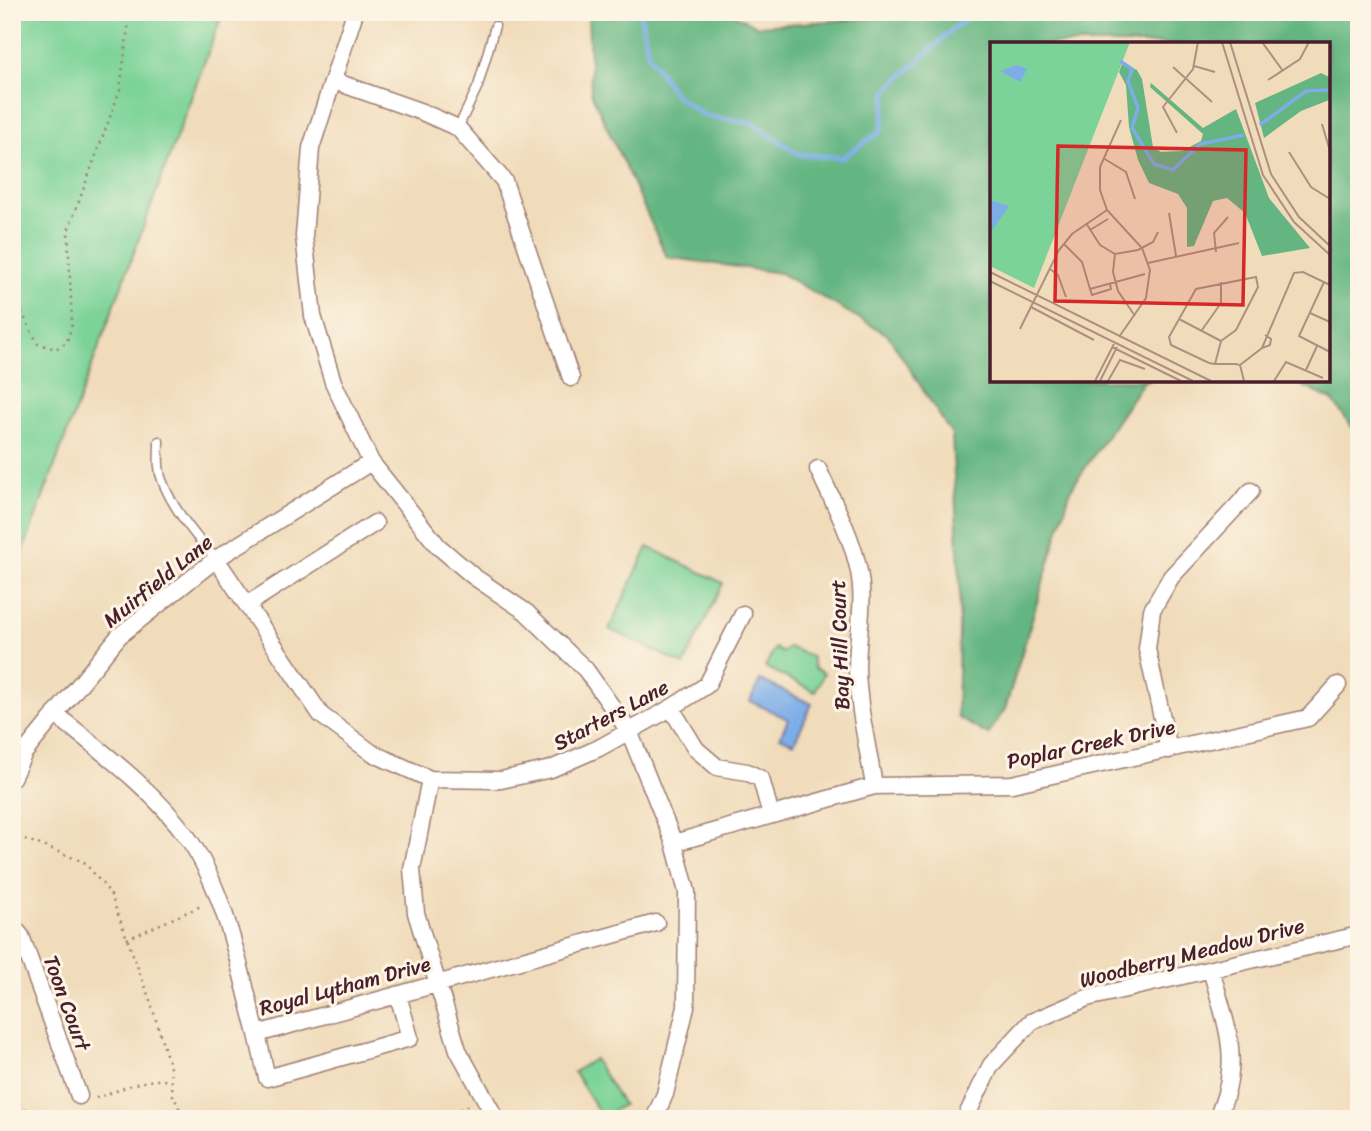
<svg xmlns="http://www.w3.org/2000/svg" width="1371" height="1131" viewBox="0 0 1371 1131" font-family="Sriracha,sans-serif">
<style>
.green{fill:#7bd399;stroke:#627962;stroke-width:2}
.forest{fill:#64b581;stroke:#576a56;stroke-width:2}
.water{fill:#7dade8;stroke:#64668a;stroke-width:2}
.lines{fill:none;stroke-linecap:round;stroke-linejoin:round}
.stream{stroke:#7dade8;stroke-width:5}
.service-casing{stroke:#9d7d72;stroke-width:11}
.minor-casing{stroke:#9d7d72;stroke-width:19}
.path{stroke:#9d7d72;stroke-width:2.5;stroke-dasharray:2 5;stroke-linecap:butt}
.service{stroke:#fff;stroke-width:8}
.minor{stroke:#fff;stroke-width:16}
.labels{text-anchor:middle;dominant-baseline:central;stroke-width:6;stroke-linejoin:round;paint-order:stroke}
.street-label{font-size:21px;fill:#4a1f2b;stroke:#fcf5e5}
.inset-river{fill:none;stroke:#7dade8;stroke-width:3.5}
.inset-road{fill:none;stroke:#ae9081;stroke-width:2}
.view{fill:#d62828;fill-opacity:0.15;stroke:#d62828;stroke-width:3.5}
.inset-edge{fill:none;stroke:#4a1f2b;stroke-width:3.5}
</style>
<rect width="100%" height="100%" fill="#fcf5e5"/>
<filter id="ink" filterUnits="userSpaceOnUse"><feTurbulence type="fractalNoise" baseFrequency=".0143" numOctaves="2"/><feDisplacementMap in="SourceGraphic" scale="14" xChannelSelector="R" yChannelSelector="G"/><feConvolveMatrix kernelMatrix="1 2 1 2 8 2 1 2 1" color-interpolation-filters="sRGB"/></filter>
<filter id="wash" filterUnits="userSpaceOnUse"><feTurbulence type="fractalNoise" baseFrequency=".00686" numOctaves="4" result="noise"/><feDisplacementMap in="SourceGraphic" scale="28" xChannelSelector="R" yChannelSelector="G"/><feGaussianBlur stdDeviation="1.57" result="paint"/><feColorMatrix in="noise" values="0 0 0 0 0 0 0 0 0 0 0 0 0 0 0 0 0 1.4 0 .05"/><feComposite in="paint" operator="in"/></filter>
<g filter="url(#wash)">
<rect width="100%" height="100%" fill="#f0dbba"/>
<path class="green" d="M 12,12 L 223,12 L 12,581 Z
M 648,547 L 723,583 L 684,665 L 609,629 Z
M 788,647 L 811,656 L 814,668 L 824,673 L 815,692 L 765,667 L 775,648 L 782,653 Z
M 594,1059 L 623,1105 L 602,1117 L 574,1072 Z"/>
<path class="forest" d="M 588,12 L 728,12 L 757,26 L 908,16 L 915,12 L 1359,12 L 1359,436 L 1332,400 L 1291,380 L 1327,380 L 1327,44 L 991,44 L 991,380 L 1151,380 L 1143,382 L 1071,489 L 1005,709 L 988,735 L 957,717 L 960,586 L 952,435 L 888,335 L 780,273 L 667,257 L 591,93 Z"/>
<path class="water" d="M 760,680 L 812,704 L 794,743 L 780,737 L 788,719 L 750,701 Z"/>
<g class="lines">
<path class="stream" d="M 640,12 L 648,54 L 674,94 L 704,116 L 753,123 L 798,154 L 842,158 L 881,131 L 887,90 L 954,28 L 975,12"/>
</g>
</g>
<g filter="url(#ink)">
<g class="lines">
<defs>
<path id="service" d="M 458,128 L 478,86 L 495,26
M 159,441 C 159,454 157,468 162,480 C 172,508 196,537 216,559"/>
<path id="minor" d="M 355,12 L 311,148 L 304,236 L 313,316 L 333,382 L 371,462 L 438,546 L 473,576 L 526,612 L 586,670 L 629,731 L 674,843 L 687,892 L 686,1007 L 665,1094 L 654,1119
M 334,81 L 422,112 L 458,128 L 504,181 L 571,378
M 818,469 C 832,500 849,530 857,563 C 867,599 857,633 857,669 C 858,708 868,747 874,786
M 216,559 L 321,715 L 372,753 L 430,779 L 501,780 L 551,769 L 599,748 L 671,708 L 707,685 L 743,614
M 248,604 L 375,523
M 671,708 L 696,749 L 717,767 L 747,772 L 761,779 L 771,815
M 55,714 C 102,752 153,789 188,838 C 226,892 240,971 257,1034 L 656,923
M 1169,750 L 1147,649 L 1152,610 L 1171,577 L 1251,491
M 12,778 L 24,753 L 119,636 L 216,559 L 371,462
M 430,779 L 412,869 L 416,913 L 458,1050 L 496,1119
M 674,843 L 874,786 L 1012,784 L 1308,718 L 1338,685
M 12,925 L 21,936 L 79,1096
M 1211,969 C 1219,1001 1234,1038 1230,1071 C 1229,1088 1223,1103 1217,1119
M 257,1034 L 267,1078 L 410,1038 L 398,995
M 965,1119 L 991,1065 L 1031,1022 L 1087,998 L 1359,935"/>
</defs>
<use href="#service" class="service-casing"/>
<use href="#minor" class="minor-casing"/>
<path class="path" d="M 12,293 L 38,344 L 56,349 L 67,342 L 72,324 L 68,231 L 120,90 L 130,12
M 12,834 L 84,862 L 110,893 L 151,1003 L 170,1068 L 173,1095 L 184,1119
M 127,939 L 203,905
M 96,1098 C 119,1091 146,1076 170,1081
M 12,1103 L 47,1119
M 441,1119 L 469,1105"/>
<use href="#service" class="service"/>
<use href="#minor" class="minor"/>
</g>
</g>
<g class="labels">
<g class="street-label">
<text transform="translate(158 581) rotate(-39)">Muirfield Lane</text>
<text transform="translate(840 645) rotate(-92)">Bay Hill Court</text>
<text transform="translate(611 715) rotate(-28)">Starters Lane</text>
<text transform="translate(1091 744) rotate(-12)">Poplar Creek Drive</text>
<text transform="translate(1192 953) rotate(-14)">Woodberry Meadow Drive</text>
<text transform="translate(345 986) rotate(-15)">Royal Lytham Drive</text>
<text transform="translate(67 1003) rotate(70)">Toon Court</text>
</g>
</g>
<g transform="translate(990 42)">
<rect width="340" height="340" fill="#f0dbba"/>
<path d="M 0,0 L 140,0 L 44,246 L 0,224 Z" fill="#7bd399"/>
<path d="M 132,22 L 147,28 L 152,37 L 163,105 L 171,110 L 192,109 L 211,99 L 213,92 L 160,45 L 161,41 L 213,86 L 246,67 L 279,156 L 320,206 L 272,214 L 255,171 L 237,156 L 223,159 L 204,204 L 197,205 L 197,166 L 188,152 L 159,141 L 148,118 L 139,85 L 136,43 L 129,30 ZM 331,31 L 339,35 L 339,58 L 311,69 L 274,96 L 265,61 Z" fill="#64b581"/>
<path d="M 27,23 L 37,27 L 30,40 L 10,29 ZM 2,159 L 19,164 L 3,187 L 0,187 Z" fill="#7dade8"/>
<path class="inset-river" d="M 130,19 L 142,27 L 138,39 L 148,66 L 142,86 L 164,122 L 183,128 L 210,102 L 254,93M 270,83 L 316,49 L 340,48"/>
<path class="inset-road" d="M 232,0 L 273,133 L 304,180 L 340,213M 240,0 L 281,132 L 309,175 L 340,204M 272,0 L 293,29M 204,24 L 225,30M 183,25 L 222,60M 278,38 L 310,17 L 319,0M 332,82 L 340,109M 187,91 L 173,65 L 203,27 L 208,0M 299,110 L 321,145 L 340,157M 113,116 L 136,130 L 145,157M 179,171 L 186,214M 96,181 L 110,203 L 125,212 L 148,208 L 163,200 L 168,190M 100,188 L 118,177M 74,202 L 92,220 L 100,247 L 155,232M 226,210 L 224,191 L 238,175M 125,212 L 123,230 L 128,249 L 145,274M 158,221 L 249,201M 60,227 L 68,233 L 76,255M 0,230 L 221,339M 0,239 L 203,339M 334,240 L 309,294 L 340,310M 100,247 L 102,253 L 121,247 L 120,242M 41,265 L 104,298M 320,271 L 340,280M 189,277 L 231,299M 30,287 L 69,208 L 82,192 L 117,168M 212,288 L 231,261 L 231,240M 129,295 L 156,256 L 160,228 L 152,206 L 117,168 L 110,148 L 110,125 L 131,78M 122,305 L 191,339M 272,306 L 280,303 L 281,297 L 275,293M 225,322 L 231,299 L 246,288 L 268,245 L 266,235 L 206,247 L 179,295 L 181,303 L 219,321 L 225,322 L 246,322 L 250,323 L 254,339M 250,323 L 272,306 L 304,231 L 313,230 L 340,243M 316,328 L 327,304M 105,339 L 124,302M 110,339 L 127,305M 118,339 L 130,318 L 155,327M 284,339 L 296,320 L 333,336"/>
<path class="view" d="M 68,104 L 256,108 L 253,263 L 65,259 Z"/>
<rect width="340" height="340" class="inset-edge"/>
</g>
<rect width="1371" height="1131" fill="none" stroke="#fcf5e5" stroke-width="42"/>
</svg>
